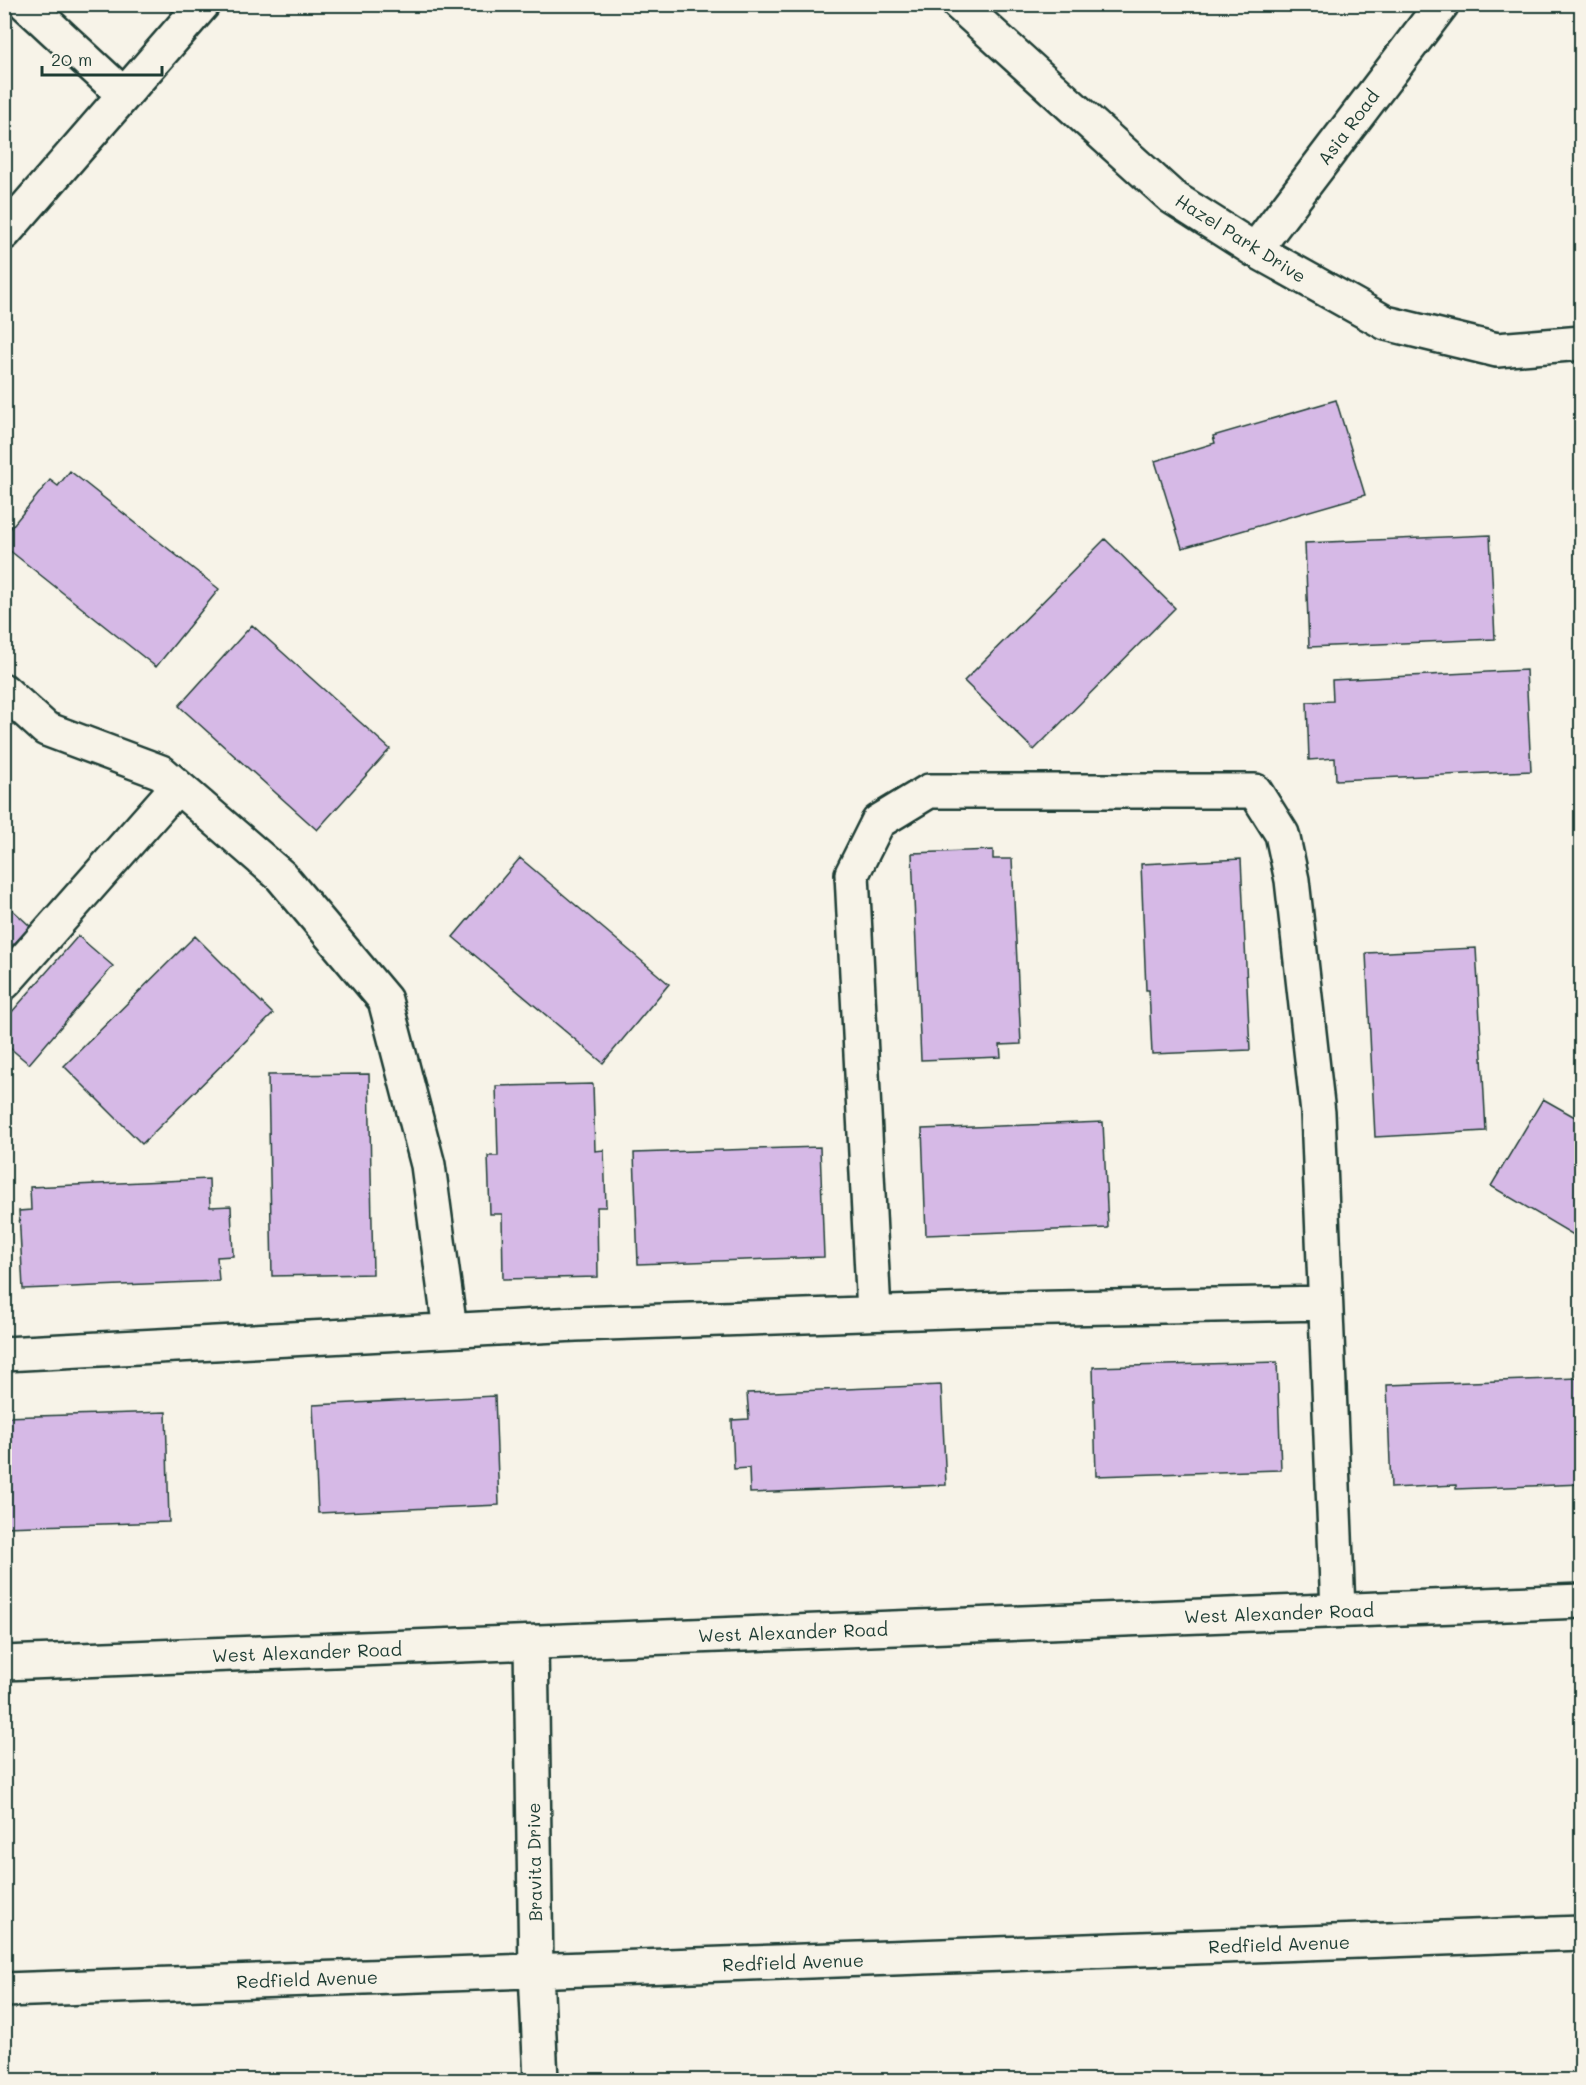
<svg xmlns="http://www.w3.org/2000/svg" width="1586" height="2085" viewBox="0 0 1586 2085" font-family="Mali,sans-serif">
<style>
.building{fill:#d6b9e6;stroke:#1f3d34;stroke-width:1.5}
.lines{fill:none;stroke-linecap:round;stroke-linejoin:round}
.street-casing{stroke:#1f3d34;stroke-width:38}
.secondary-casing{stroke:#1f3d34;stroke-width:38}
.street{stroke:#f7f3e8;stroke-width:33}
.secondary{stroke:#f7f3e8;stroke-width:33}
.labels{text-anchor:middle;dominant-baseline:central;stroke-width:5;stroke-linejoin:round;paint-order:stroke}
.street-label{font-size:18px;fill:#1f3d34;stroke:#f7f3e8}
</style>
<rect width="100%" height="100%" fill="#f7f3e8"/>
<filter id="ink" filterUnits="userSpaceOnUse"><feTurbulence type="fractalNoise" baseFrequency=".0167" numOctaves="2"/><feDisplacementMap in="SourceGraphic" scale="12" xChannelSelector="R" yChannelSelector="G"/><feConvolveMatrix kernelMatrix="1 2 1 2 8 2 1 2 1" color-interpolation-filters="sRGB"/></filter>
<g filter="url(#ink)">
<path class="building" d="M 1336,400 L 1365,495 L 1182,548 L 1155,461 L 1215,443 L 1213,436 Z
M 70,471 L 219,589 L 156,667 L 4,546 L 4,536 L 50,480 L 58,486 Z
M 1490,535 L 1495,639 L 1309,647 L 1305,543 Z
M 1105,539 L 1175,608 L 1034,750 L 964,681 Z
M 252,625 L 390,749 L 317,830 L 179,706 Z
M 1526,670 L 1531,771 L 1336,780 L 1335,758 L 1309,760 L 1307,702 L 1333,701 L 1332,680 Z
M 993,850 L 993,859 L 1012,859 L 1021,1044 L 1000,1045 L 1001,1057 L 921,1060 L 912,853 Z
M 520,858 L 669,984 L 603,1063 L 453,937 Z
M 1241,859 L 1250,1050 L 1152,1054 L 1149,990 L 1146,990 L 1141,864 Z
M 4,902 L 31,927 L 4,954 Z
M 78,936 L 113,966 L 29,1064 L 4,1043 L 4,1021 Z
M 195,936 L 273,1014 L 142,1144 L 64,1066 Z
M 1476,948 L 1486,1131 L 1375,1137 L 1366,953 Z
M 369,1074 L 373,1274 L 272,1276 L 268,1075 Z
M 593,1084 L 595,1151 L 604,1150 L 606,1207 L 597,1207 L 598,1277 L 503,1279 L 502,1214 L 490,1214 L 488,1156 L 498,1156 L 496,1086 Z
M 1543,1099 L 1582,1121 L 1582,1240 L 1491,1186 Z
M 1103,1122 L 1108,1228 L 926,1235 L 922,1129 Z
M 820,1147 L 824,1257 L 638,1264 L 634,1153 Z
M 209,1179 L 210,1207 L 231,1206 L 233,1256 L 217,1257 L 219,1281 L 23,1289 L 19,1211 L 31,1210 L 30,1187 Z
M 1277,1362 L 1281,1470 L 1096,1476 L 1093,1367 Z
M 1578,1378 L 1582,1484 L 1456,1489 L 1456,1485 L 1391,1488 L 1387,1385 Z
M 941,1385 L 946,1485 L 750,1493 L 749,1468 L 734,1469 L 732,1420 L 749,1419 L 747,1393 Z
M 495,1396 L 499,1505 L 318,1513 L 313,1405 Z
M 166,1412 L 169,1522 L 4,1527 L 4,1417 Z"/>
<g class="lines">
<defs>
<path id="street" d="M 26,4 L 124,95
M 959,4 L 1172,197 L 1255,250 L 1386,323 L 1497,350 L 1582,343
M 4,233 L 203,4
M 1255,250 L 1442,4
M 4,691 L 46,729 L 161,772 L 281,876 L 385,1000 L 428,1165 L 450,1330
M 4,983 L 177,787
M 874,1313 L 852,874 L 878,822 L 929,791 L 1255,791 L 1282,834 L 1292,880 L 1318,1113 L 1338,1610
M 4,1354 L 576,1324 L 1004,1309 L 1325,1303
M 531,1643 L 536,1971 L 541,2080
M 4,1990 L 1582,1933"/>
<path id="secondary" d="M 4,1663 L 1582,1601"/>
</defs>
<use href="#street" class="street-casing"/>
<use href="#secondary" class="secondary-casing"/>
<use href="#street" class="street"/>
<use href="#secondary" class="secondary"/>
</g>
</g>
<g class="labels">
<g class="street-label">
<text transform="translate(1348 127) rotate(-53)">Asia Road</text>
<text transform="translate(1241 238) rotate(32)">Hazel Park Drive</text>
<text transform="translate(1279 1613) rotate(-2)">West Alexander Road</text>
<text transform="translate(793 1632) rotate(-2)">West Alexander Road</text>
<text transform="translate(307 1652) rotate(-2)">West Alexander Road</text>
<text transform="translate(534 1862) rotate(-91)">Bravita Drive</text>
<text transform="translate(1279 1944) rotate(-2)">Redfield Avenue</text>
<text transform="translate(793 1962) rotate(-2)">Redfield Avenue</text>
<text transform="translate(307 1979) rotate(-2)">Redfield Avenue</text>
</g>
</g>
<rect width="1586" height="2085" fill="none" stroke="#f7f3e8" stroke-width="24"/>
<rect x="12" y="12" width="1562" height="2061" fill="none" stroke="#1f3d34" stroke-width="2" filter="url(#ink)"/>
<path d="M42 66v9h120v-9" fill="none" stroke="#1f3d34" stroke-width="3"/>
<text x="51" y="66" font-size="18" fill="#1f3d34" stroke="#f7f3e8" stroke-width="4.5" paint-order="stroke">20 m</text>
</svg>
